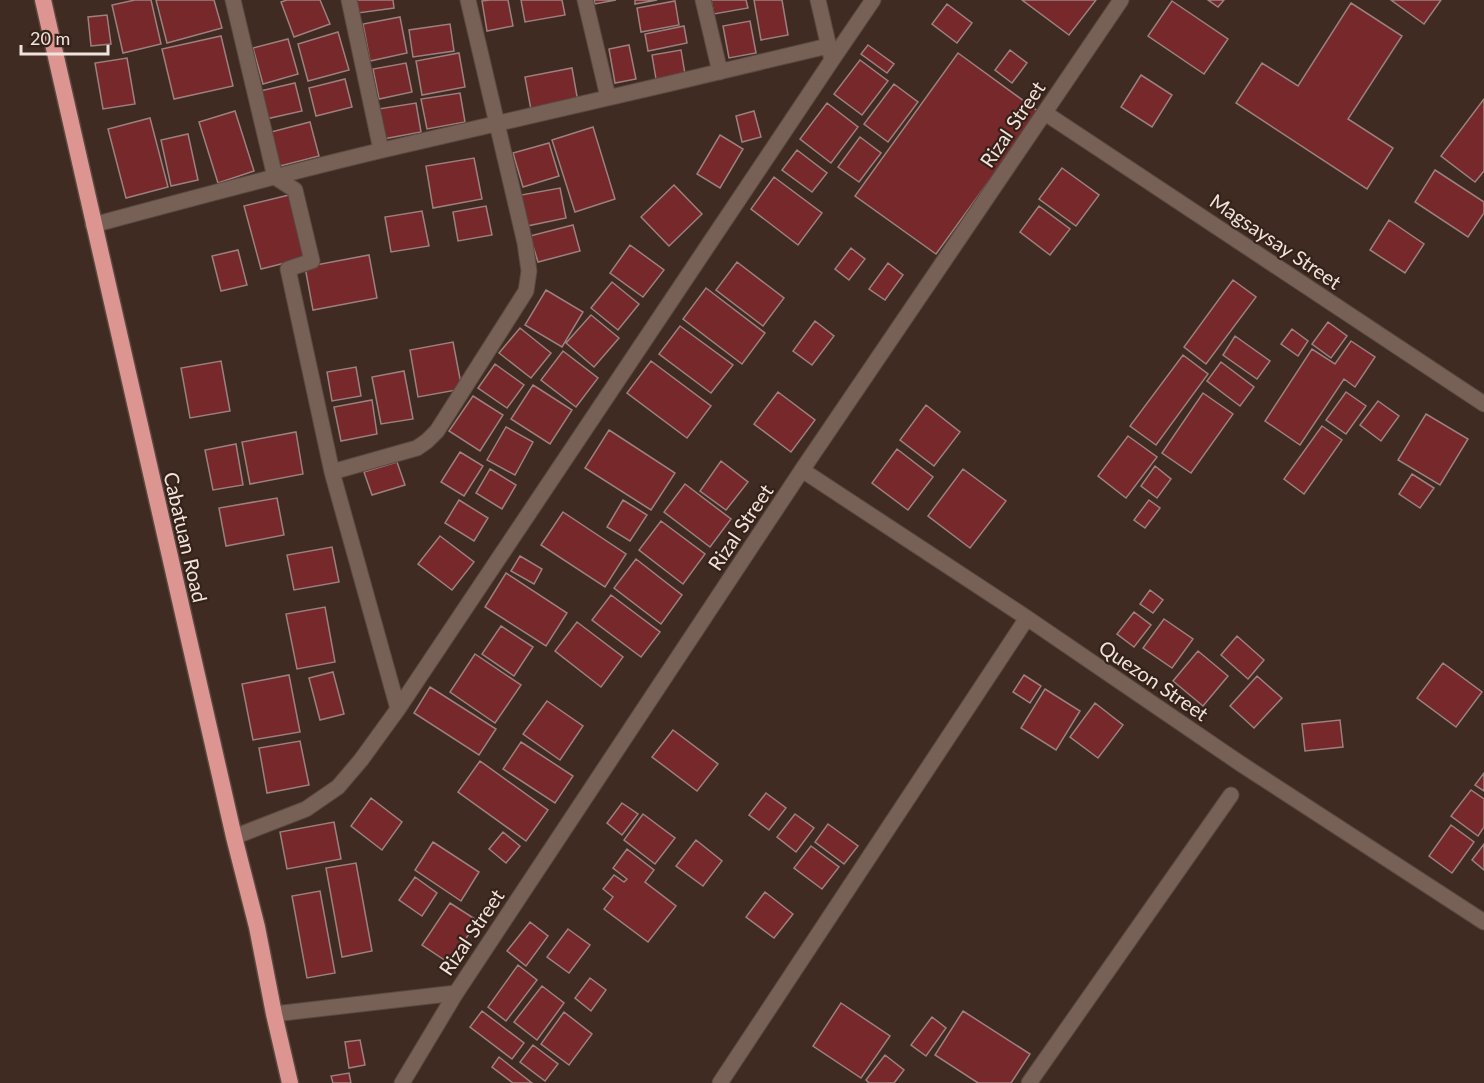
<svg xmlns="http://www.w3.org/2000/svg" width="1484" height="1083" viewBox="0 0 1484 1083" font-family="Lato,sans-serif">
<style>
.building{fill:#76282b;stroke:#9b807f;stroke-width:1.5}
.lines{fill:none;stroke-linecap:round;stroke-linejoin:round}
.minor-casing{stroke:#5a4941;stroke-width:17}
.trunk-casing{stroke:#5a4941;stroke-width:19}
.minor{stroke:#776055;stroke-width:15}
.trunk{stroke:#dc9590;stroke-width:16}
.labels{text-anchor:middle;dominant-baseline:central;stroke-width:4.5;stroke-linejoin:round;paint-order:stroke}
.street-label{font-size:20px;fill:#f0e3dd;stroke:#352218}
</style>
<rect width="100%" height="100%" fill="#3f2b22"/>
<path class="building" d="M 135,0 L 151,0 L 161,44 L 123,53 L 112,5 Z
M 156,0 L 214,0 L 222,28 L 167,43 Z
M 287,0 L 320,0 L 330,24 L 294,37 L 281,2 Z
M 357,0 L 393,0 L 394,8 L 358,13 Z
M 490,0 L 508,0 L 513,26 L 487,31 L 482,1 Z
M 521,0 L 562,0 L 565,15 L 525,22 Z
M 594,0 L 616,0 L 595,4 Z
M 635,0 L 657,0 L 635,4 Z
M 711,0 L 746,0 L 748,8 L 714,14 Z
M 754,0 L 782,0 L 788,35 L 761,40 Z
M 1022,0 L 1096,0 L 1069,35 Z
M 1208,0 L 1224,0 L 1218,7 Z
M 1391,0 L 1441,0 L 1424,24 Z
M 675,1 L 679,25 L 641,32 L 637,8 Z
M 1172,1 L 1228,39 L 1204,74 L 1148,36 Z
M 1351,3 L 1402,36 L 1348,119 L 1393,148 L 1367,189 L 1236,103 L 1262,63 L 1298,86 Z
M 947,4 L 972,23 L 957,43 L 932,24 Z
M 107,15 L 111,44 L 91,46 L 88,17 Z
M 400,17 L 407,53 L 370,61 L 363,24 Z
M 750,21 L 756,53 L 729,58 L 723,26 Z
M 450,24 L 454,51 L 413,57 L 409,30 Z
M 684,26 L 687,43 L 648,51 L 645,34 Z
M 338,32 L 349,70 L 308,81 L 298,44 Z
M 221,36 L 233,86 L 174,99 L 162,49 Z
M 288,39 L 298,74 L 263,84 L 253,48 Z
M 629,45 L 636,79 L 615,83 L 609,49 Z
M 868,45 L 894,64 L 887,73 L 861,54 Z
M 681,50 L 685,74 L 656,79 L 652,55 Z
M 1010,50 L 1027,63 L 1012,83 L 995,70 Z
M 459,53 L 465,87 L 422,95 L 416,61 Z
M 958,53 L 1039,112 L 936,254 L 855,196 Z
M 127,58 L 135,104 L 103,109 L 95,63 Z
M 860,60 L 888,81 L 862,115 L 834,94 Z
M 406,63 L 412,92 L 379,99 L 373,69 Z
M 572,68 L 578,102 L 531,110 L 525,77 Z
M 1141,75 L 1172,95 L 1152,127 L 1121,107 Z
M 345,79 L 352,107 L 316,116 L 309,88 Z
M 295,83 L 302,111 L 266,119 L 260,91 Z
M 894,84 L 918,102 L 888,142 L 864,124 Z
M 460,93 L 465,122 L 427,129 L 421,99 Z
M 1484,99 L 1484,171 L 1475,182 L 1441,156 Z
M 416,103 L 421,132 L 383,139 L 378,109 Z
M 827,103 L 858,127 L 831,163 L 800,139 Z
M 235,111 L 254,171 L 218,183 L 199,122 Z
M 754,111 L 761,137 L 742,142 L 736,116 Z
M 150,118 L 168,187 L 126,198 L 108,129 Z
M 310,122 L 319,156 L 280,166 L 271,132 Z
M 593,127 L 615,199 L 575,212 L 552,140 Z
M 188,134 L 198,180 L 171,186 L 161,140 Z
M 720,135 L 743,149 L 720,188 L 697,174 Z
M 860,137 L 881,153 L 859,182 L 838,167 Z
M 549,143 L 559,176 L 523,187 L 513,153 Z
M 797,150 L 827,173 L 812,192 L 782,170 Z
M 474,158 L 482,199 L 433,208 L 426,166 Z
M 1062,168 L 1099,195 L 1076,226 L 1039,199 Z
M 1435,170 L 1484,202 L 1484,213 L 1468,237 L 1415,202 Z
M 774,177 L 822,213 L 798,245 L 751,209 Z
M 674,185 L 702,214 L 669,246 L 641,217 Z
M 560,188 L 566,218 L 527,226 L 521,195 Z
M 289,195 L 305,258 L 261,269 L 244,206 Z
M 486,206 L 492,235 L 458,241 L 453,212 Z
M 1039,206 L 1070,229 L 1050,255 L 1020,232 Z
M 422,211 L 429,246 L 391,252 L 385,217 Z
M 1389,220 L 1424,244 L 1405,273 L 1370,250 Z
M 573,225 L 580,251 L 538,262 L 530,236 Z
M 630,245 L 664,270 L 643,297 L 610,273 Z
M 851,248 L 865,259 L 849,280 L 835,269 Z
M 238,250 L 247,285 L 221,291 L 212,256 Z
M 369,255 L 377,298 L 313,310 L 305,267 Z
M 737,262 L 784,298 L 763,326 L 716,290 Z
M 888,263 L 903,275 L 885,300 L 869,289 Z
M 1233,280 L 1256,297 L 1206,364 L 1184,347 Z
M 612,282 L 639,304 L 618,330 L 591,308 Z
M 706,288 L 765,333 L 742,364 L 683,319 Z
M 546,290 L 583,312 L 562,347 L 525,325 Z
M 591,315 L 619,338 L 594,367 L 566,343 Z
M 815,321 L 834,336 L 812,365 L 793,351 Z
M 1328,322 L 1347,336 L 1331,358 L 1312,344 Z
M 680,326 L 733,365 L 711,393 L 659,354 Z
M 520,328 L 551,353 L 531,378 L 499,353 Z
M 1292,329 L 1308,341 L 1298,356 L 1281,344 Z
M 1235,336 L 1270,361 L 1257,379 L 1223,355 Z
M 1351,341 L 1375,357 L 1355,387 L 1344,379 L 1300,445 L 1265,421 L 1312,349 L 1335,364 Z
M 453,342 L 462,389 L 418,397 L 410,350 Z
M 563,351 L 598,378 L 576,407 L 541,380 Z
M 1183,355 L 1208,374 L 1156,445 L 1130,426 Z
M 221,361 L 230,411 L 190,418 L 181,368 Z
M 651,361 L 711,406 L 687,438 L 627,393 Z
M 1221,362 L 1254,387 L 1240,406 L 1207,381 Z
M 495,364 L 524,385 L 507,408 L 478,388 Z
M 356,367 L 361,396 L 332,401 L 327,372 Z
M 404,371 L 413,419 L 381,424 L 372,377 Z
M 533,385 L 572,410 L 550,444 L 511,419 Z
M 778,392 L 815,420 L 791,452 L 754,424 Z
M 1346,392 L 1366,406 L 1346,434 L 1326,420 Z
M 1203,393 L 1233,414 L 1191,473 L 1162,453 Z
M 473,396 L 503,415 L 480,451 L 449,431 Z
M 372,400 L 377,434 L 341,441 L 334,407 Z
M 1378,401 L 1399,416 L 1381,441 L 1360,425 Z
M 926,405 L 960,432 L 934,466 L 900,440 Z
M 1426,414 L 1468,439 L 1440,485 L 1398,460 Z
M 1322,426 L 1342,440 L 1304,494 L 1284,479 Z
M 506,427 L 533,442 L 515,475 L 487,460 Z
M 609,430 L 675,473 L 651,510 L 585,468 Z
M 296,432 L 303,474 L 250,484 L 242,442 Z
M 1128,436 L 1157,457 L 1126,498 L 1098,476 Z
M 236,444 L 243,485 L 213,490 L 205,450 Z
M 897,449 L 933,477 L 908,510 L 872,483 Z
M 460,452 L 483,466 L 464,496 L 441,482 Z
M 721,461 L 748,482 L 726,510 L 700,491 Z
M 397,462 L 405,485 L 372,495 L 364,472 Z
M 1155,466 L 1171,479 L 1157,498 L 1141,486 Z
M 490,469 L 516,485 L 502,509 L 476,493 Z
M 963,469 L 1006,501 L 970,548 L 928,516 Z
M 1412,474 L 1434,488 L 1420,508 L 1399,494 Z
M 685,484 L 731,519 L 710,547 L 664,512 Z
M 277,498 L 284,535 L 226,546 L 219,508 Z
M 459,500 L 488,518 L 474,541 L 445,523 Z
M 623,500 L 647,515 L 630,541 L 607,527 Z
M 1149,500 L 1160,508 L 1145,528 L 1134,520 Z
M 563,512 L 626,554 L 605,587 L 541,545 Z
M 661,521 L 705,554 L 683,584 L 639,550 Z
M 440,536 L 474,562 L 452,590 L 418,564 Z
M 332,547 L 339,582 L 294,590 L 287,555 Z
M 520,556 L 542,569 L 534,584 L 511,571 Z
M 636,559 L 682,595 L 661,624 L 614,588 Z
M 506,573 L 567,613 L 546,646 L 485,607 Z
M 1150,590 L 1163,600 L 1153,613 L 1140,604 Z
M 611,595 L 660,632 L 641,657 L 592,620 Z
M 325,607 L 335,662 L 297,669 L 286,614 Z
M 1134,612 L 1151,625 L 1134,647 L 1117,634 Z
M 1164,619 L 1193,639 L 1172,668 L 1143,648 Z
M 577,622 L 623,657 L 601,687 L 555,651 Z
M 501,626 L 533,647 L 514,676 L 482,654 Z
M 1237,636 L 1264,660 L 1248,679 L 1221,655 Z
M 1198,651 L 1228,676 L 1203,706 L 1173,681 Z
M 475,654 L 521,685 L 495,723 L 450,692 Z
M 1443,663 L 1482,692 L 1456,727 L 1417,698 Z
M 333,672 L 344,714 L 320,720 L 309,678 Z
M 289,675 L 300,732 L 253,740 L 242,684 Z
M 1024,675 L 1041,686 L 1030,703 L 1013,692 Z
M 1257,676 L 1282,698 L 1254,728 L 1230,706 Z
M 430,687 L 496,729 L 479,755 L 414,713 Z
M 1045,689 L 1080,711 L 1056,750 L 1021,728 Z
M 547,701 L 583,726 L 560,760 L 523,734 Z
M 1095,703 L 1123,725 L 1098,758 L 1070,737 Z
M 1340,720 L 1343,747 L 1305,751 L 1302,724 Z
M 673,730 L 718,764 L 697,791 L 652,757 Z
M 300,741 L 309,785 L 267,793 L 259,748 Z
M 521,742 L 573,776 L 555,803 L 503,769 Z
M 480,761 L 548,810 L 526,841 L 458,792 Z
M 1484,773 L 1484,791 L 1475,785 Z
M 1471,790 L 1484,799 L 1484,827 L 1478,836 L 1451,816 Z
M 766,793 L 786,808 L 769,830 L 749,815 Z
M 371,798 L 402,822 L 382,850 L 351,826 Z
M 622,803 L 638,814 L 622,835 L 607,823 Z
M 643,814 L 675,838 L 655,864 L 624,840 Z
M 795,814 L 814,828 L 796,852 L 777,837 Z
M 334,822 L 341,859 L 287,869 L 280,832 Z
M 828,824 L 858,846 L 844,864 L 815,842 Z
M 1451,825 L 1474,842 L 1452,873 L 1429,856 Z
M 503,832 L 520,846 L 506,863 L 489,849 Z
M 696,840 L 722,861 L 703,886 L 676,866 Z
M 433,842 L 479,872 L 461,901 L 415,870 Z
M 1484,844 L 1484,870 L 1472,860 Z
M 811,846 L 839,867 L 822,889 L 794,868 Z
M 627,849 L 654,870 L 645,882 L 676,906 L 648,942 L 604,909 L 613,897 L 603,889 L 614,875 L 624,882 L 627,879 L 613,868 Z
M 356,863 L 372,951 L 342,957 L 326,868 Z
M 415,877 L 437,893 L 422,916 L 399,900 Z
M 320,891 L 335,973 L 307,978 L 292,896 Z
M 765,892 L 793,914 L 774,938 L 746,917 Z
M 450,903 L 478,921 L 449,963 L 422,945 Z
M 530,922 L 548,936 L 526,966 L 507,951 Z
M 568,929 L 590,945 L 569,973 L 547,957 Z
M 518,965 L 537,980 L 506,1021 L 488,1007 Z
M 590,978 L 606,990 L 591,1011 L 575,998 Z
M 542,986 L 564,1003 L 537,1040 L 514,1022 Z
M 841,1003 L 890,1036 L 861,1078 L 813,1046 Z
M 482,1011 L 524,1043 L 512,1059 L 470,1027 Z
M 963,1011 L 1030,1054 L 1011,1083 L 978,1083 L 935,1055 Z
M 564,1012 L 592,1034 L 569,1065 L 541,1044 Z
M 932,1017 L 946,1028 L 926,1056 L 911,1045 Z
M 360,1040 L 365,1065 L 349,1068 L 345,1042 Z
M 533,1045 L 558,1064 L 545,1081 L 520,1062 Z
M 885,1055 L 904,1070 L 894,1083 L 869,1083 L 866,1080 Z
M 499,1057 L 532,1083 L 513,1083 L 492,1067 Z
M 349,1073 L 351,1083 L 333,1083 L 331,1076 Z"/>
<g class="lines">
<defs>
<path id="minor" d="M 233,0 L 275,177 L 295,190 L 312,261 L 288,269 L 332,472 L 398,709
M 349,0 L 381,150
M 585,0 L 608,97
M 703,0 L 720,72
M 818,0 L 831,56
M 1045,113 L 1484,404
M 93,225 C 189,199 286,173 383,150 C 531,115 680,82 828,46
M 802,470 L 1027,618 L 1241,764 L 1484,922
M 332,472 L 417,448 L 427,441 L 437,431 L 526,291 L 529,271 L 525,243 L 468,0
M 234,837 L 306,809 L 338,787 L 361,760 L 398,709 L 832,60 L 873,0
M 274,1014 L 456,993
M 402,1083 L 456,993 L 802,470 L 1121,0
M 720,1083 L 1027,618
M 1029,1083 L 1231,795"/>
<path id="trunk" d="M 43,0 L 234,837 L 257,927 L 274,1014 L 290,1083"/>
</defs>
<use href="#minor" class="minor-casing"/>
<use href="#trunk" class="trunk-casing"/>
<use href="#minor" class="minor"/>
<use href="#trunk" class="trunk"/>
</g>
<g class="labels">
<g class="street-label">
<text transform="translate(1012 124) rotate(-56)">Rizal Street</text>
<text transform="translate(1276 241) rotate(34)">Magsaysay Street</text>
<text transform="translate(740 527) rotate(-56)">Rizal Street</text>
<text transform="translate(186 537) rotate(77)">Cabatuan Road</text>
<text transform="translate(1154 680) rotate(34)">Quezon Street</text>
<text transform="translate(471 932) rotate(-56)">Rizal Street</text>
</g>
</g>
<path d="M21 45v9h87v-9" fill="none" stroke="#f0e3dd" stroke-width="3"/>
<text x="30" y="45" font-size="18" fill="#f0e3dd" stroke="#352218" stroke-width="4.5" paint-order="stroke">20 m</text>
</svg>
